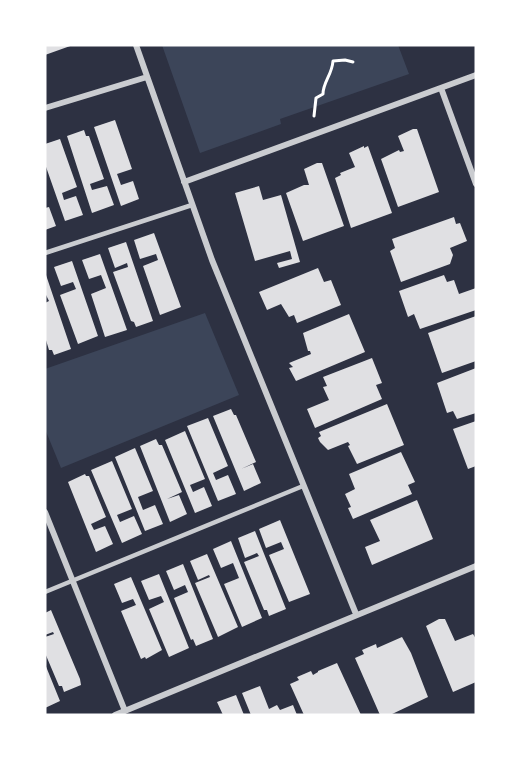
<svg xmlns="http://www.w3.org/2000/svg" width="521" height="760" viewBox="0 0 521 760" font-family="'Space Grotesk',sans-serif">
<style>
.green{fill:#3c4559}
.building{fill:#e0e0e3}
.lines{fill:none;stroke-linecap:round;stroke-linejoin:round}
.path{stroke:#fff;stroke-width:3}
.service{stroke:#caccd0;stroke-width:4.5}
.minor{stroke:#caccd0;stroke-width:6}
</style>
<rect width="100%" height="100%" fill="#2d3142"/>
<path class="green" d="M 162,45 L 398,45 L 409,74 L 280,119 L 281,124 L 200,153 Z
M 205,313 L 239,395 L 61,468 L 45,429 L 45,369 Z"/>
<path class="building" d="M 45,45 L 73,45 L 45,55 Z
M 115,120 L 132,169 L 117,174 L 121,185 L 133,181 L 139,199 L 121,206 L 94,127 Z
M 413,129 L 417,129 L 439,192 L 398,207 L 381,159 L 399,150 L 400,152 L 404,151 L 398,136 Z
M 84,130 L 86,136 L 89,136 L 104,179 L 90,184 L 92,190 L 107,186 L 114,205 L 92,213 L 67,136 Z
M 60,139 L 77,187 L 62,193 L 64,200 L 76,196 L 83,215 L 65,221 L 45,164 L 45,144 Z
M 364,146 L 364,148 L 368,146 L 392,213 L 351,228 L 335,178 L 341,175 L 340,173 L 355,167 L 349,153 Z
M 317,163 L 322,163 L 344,226 L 303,241 L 286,193 L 304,185 L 309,185 L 304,169 Z
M 259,186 L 263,200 L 281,195 L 300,262 L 279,268 L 277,263 L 292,259 L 290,251 L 255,261 L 235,193 Z
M 49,207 L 56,226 L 45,230 L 45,208 Z
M 454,217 L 456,224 L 460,223 L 467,241 L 450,248 L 453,255 L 450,264 L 401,282 L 390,251 L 395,248 L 392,239 Z
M 154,233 L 181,307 L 160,315 L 143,266 L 158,260 L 156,254 L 140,259 L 134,240 Z
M 126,242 L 153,321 L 136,327 L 134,322 L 131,321 L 113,272 L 128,267 L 127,263 L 115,268 L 108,248 Z
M 100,254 L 127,330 L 105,337 L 91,294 L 106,288 L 101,275 L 89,279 L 82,260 Z
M 72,261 L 98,336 L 78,344 L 60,295 L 76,289 L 73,282 L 61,286 L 54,267 Z
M 318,268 L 324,282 L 331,280 L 341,305 L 297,323 L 294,315 L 289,317 L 281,304 L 267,310 L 259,292 Z
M 45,272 L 71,349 L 54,355 L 52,350 L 49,350 L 45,337 L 45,303 L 49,301 L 45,293 Z
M 444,275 L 447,282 L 454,280 L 459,294 L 476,288 L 476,310 L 420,329 L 414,314 L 408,317 L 399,291 Z
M 349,314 L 365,352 L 296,381 L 289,368 L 293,367 L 289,363 L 311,354 L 310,351 L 308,351 L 303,333 Z
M 476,316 L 476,361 L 442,373 L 428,333 Z
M 372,358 L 382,383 L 376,385 L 382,399 L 315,428 L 307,409 L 329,400 L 323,387 L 327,386 L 323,377 Z
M 476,368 L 476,413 L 457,419 L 453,411 L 447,413 L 437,383 Z
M 387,404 L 404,445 L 357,464 L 348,446 L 350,445 L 348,442 L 328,450 L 320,442 L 318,438 L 321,436 L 319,432 Z
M 231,409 L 234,415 L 236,415 L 256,462 L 241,469 L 253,464 L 261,483 L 244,491 L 213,416 Z
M 208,418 L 228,466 L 213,473 L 216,480 L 228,475 L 236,494 L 218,501 L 187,426 Z
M 476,421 L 476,466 L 468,469 L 453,429 Z
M 185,431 L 205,479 L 190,485 L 193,492 L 204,487 L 212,506 L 195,513 L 165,440 Z
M 156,439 L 159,445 L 162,445 L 182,492 L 167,499 L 179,495 L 187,514 L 170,522 L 140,446 Z
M 135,448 L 153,491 L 138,497 L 143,510 L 155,505 L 163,524 L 145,531 L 115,457 Z
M 401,452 L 415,482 L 408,485 L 412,494 L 353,519 L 348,508 L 351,507 L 345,494 L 355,489 L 349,474 Z
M 112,461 L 132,509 L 117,515 L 120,522 L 134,516 L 142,534 L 122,543 L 91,470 Z
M 85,474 L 86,476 L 89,476 L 106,517 L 91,524 L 94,530 L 105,526 L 113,544 L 96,552 L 68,482 Z
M 417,500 L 433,539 L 372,565 L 365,547 L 380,541 L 370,520 Z
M 280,520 L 310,594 L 289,602 L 269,555 L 284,549 L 281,542 L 266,548 L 259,529 Z
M 255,531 L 286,609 L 269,616 L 267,610 L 264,610 L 244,562 L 259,556 L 257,553 L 245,558 L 238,538 Z
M 231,541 L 262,618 L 242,627 L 224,584 L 239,578 L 233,563 L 221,568 L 213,549 Z
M 207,554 L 238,627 L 218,637 L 195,583 L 210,577 L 209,575 L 198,580 L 190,561 Z
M 183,564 L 213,639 L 196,646 L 193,639 L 191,640 L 174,598 L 188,592 L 185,585 L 174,590 L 166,571 Z
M 159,574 L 189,648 L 169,657 L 149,609 L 164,602 L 161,596 L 149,600 L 141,581 Z
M 131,577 L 162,650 L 146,659 L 145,657 L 141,659 L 121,611 L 136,605 L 133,599 L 122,603 L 114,584 Z
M 51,610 L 80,679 L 81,685 L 64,692 L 62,686 L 59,686 L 45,653 L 45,637 L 54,634 L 53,632 L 45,635 L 45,613 Z
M 439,619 L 445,619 L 455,641 L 473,634 L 476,639 L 476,682 L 453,692 L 426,626 Z
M 402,637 L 411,653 L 428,697 L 390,715 L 380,715 L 355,658 L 364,654 L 362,650 L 376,644 L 377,648 Z
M 337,663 L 361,715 L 304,715 L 290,684 L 299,680 L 297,677 L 311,671 L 313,675 L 318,672 L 318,671 Z
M 45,664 L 60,701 L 45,708 Z
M 260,686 L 269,709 L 277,705 L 280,710 L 293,705 L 297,715 L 251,715 L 242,693 Z
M 236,695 L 244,715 L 223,715 L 217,702 Z"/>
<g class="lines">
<path class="path" d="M 314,116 L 316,98 L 323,94 C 323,82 332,75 333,61 L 345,60 L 353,62"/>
<path class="service" d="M 45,253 L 192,205
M 45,592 L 303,486"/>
<path class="minor" d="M 136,45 L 212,260 L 356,614
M 441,88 L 476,184
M 45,108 L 147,77
M 184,182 L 476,75
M 45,512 L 125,711
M 115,715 L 476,566"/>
</g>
<rect width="521" height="760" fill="none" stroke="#ffffff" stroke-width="93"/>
</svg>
